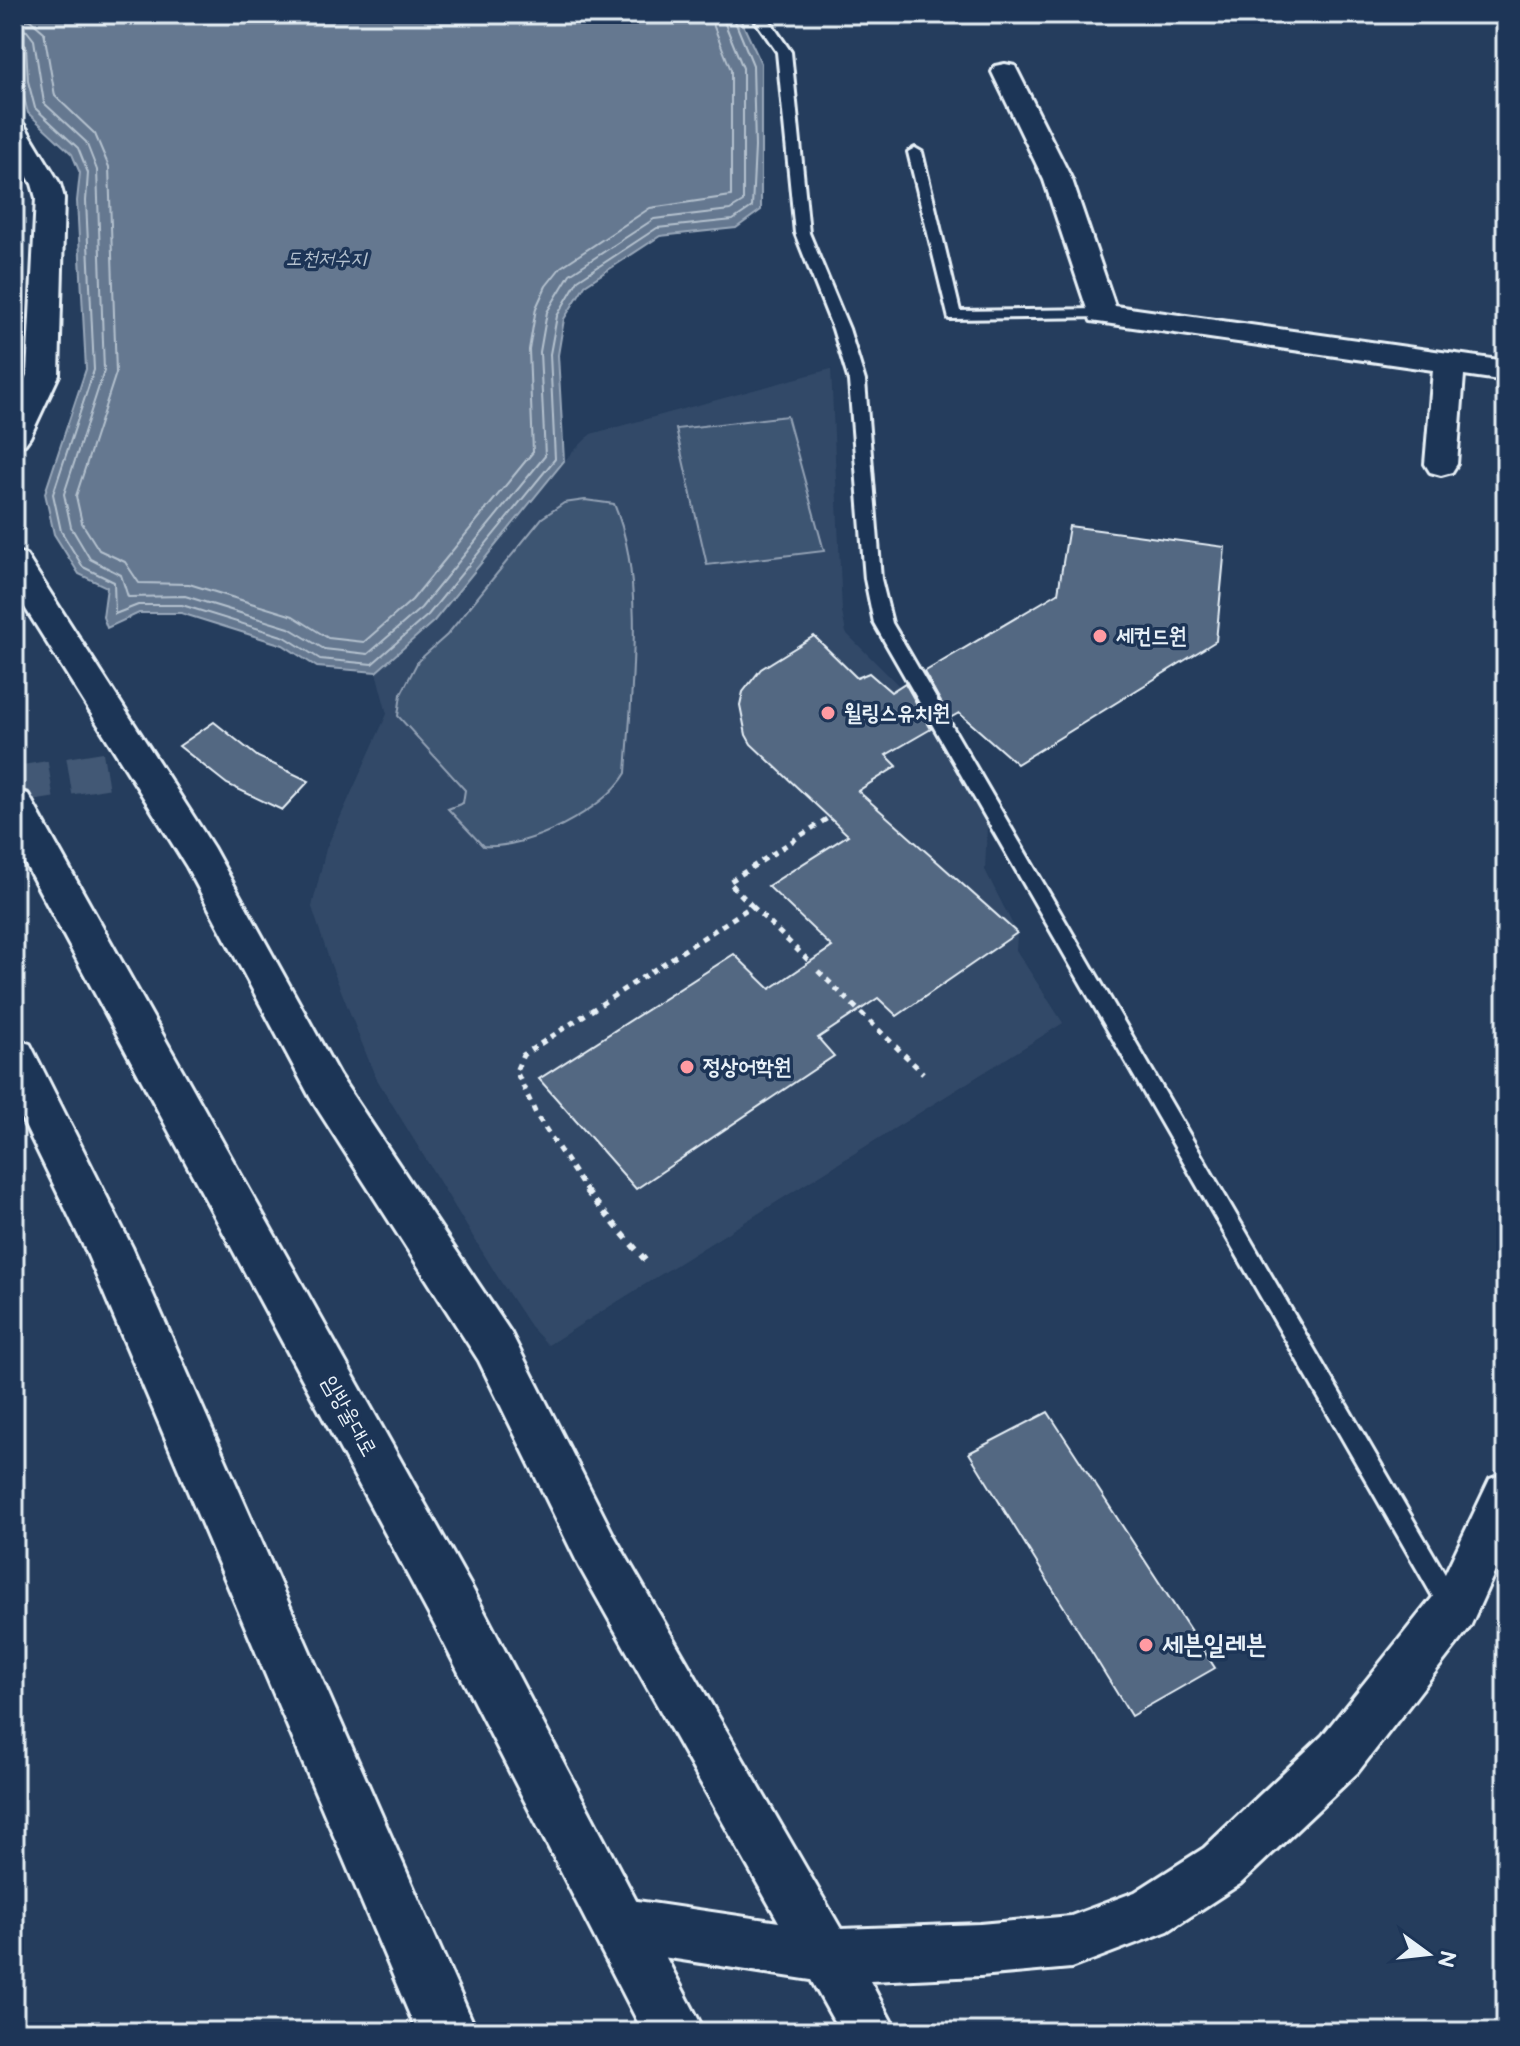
<svg xmlns="http://www.w3.org/2000/svg" width="1520" height="2046" viewBox="0 0 1520 2046" font-family="'Balsamiq Sans','Poor Story',sans-serif">
<style>
.built{fill:#334a68}
.green{fill:#3e5472;stroke:#93a2b5;stroke-width:2}
.water{fill:#657890;stroke:#99a8ba;stroke-width:2}
.lines{fill:none;stroke-linecap:round;stroke-linejoin:round}
.shore{stroke:#b4c1ce;stroke-width:2}
.building{fill:#536782;stroke:#e8f1f8;stroke-width:2}
.street-tunnel{stroke:#425874;stroke-width:37;stroke-dasharray:37 19;stroke-linecap:butt}
.lane-casing{stroke:#e8f1f8;stroke-width:6}
.street-casing{stroke:#e8f1f8;stroke-width:6}
.secondary-casing{stroke:#e8f1f8;stroke-width:6}
.path-far1{stroke:#e8f1f8;stroke-width:5;stroke-dasharray:6 6;stroke-linecap:butt}
.path{stroke:#e8f1f8;stroke-width:6;stroke-dasharray:7 7;stroke-linecap:butt}
.lane{fill:#1d3557;fill-rule:evenodd}
.street{fill:#1d3557;fill-rule:evenodd}
.secondary{fill:#1d3557;fill-rule:evenodd}
.poi-dot{fill:#ff9aa2;stroke:#1d3557;stroke-width:3}
.labels{text-anchor:middle;dominant-baseline:central;stroke-width:7;stroke-linejoin:round;paint-order:stroke}
.far-water-label{font-size:20px;font-style:italic;fill:#b4c1ce;stroke:#1d3557}
.poi-label{font-size:22px;font-weight:bold;fill:#e8f1f8;stroke:#1d3557;text-anchor:start}
.street-label{font-size:22px;fill:#e8f1f8;stroke:#1d3557}
.near-poi-label{font-size:26px;font-weight:bold;fill:#e8f1f8;stroke:#1d3557;text-anchor:start}
</style>
<rect width="100%" height="100%" fill="#253d5d"/>
<filter id="ink" filterUnits="userSpaceOnUse"><feTurbulence type="fractalNoise" baseFrequency=".0125" numOctaves="2"/><feDisplacementMap in="SourceGraphic" scale="16" xChannelSelector="R" yChannelSelector="G"/><feConvolveMatrix kernelMatrix="1 2 1 2 8 2 1 2 1" color-interpolation-filters="sRGB"/></filter>
<g filter="url(#ink)">
<path class="built" d="M 831,369 L 842,612 L 846,633 L 940,727 L 987,824 L 985,870 L 1017,933 L 1016,950 L 1063,1023 L 548,1345 L 530,1326 L 499,1279 L 375,1076 L 331,965 L 312,907 L 326,849 L 387,714 L 376,672 L 434,621 L 564,461 L 591,434 Z"/>
<path class="green" d="M 787,416 L 824,551 L 707,565 L 676,429 Z
M 585,500 L 614,504 C 646,578 631,694 626,773 C 605,810 526,850 483,846 L 448,809 L 463,803 L 465,790 L 398,716 L 401,694 L 418,661 L 447,635 L 542,518 L 564,503 Z"/>
<path class="water" d="M 14,14 L 738,14 L 761,63 L 761,210 L 736,228 L 660,236 L 585,285 L 564,319 L 558,355 L 564,461 L 434,621 L 376,672 L 317,667 L 283,645 L 181,613 L 139,613 L 107,628 L 103,617 L 107,587 L 79,574 L 54,534 L 45,493 L 86,369 L 77,201 L 80,173 L 72,154 L 28,113 L 20,83 Z"/>
<g class="lines">
<path class="shore" d="M 14,16 L 30,20 L 44,32 L 55,96 L 95,134 L 109,167 L 116,373 L 76,496 L 82,523 L 99,550 L 125,562 L 139,583 L 189,584 L 293,616 L 328,638 L 364,642 L 412,600 L 533,452 L 529,350 L 536,308 L 546,286 L 561,267 L 650,208 L 731,196 L 731,70 L 709,14
M 14,28 L 27,31 L 34,40 L 44,103 L 86,142 L 97,170 L 104,371 L 64,494 L 71,527 L 90,559 L 121,575 L 128,597 L 185,596 L 289,628 L 324,649 L 368,654 L 421,608 L 545,456 L 540,352 L 547,312 L 570,274 L 654,219 L 730,210 L 743,202 L 743,68 L 721,14
M 14,38 L 26,46 L 28,81 L 35,108 L 78,148 L 88,173 L 86,201 L 94,370 L 53,494 L 61,531 L 83,567 L 114,582 L 115,614 L 138,605 L 182,605 L 285,637 L 320,659 L 372,664 L 428,615 L 555,459 L 550,354 L 557,316 L 578,280 L 657,228 L 733,220 L 752,207 L 755,147 L 753,65 L 732,14"/>
</g>
<path class="building" d="M 1069,526 L 1225,547 L 1216,641 L 1017,764 L 959,713 L 950,718 L 924,672 L 1058,593 Z
M 814,636 L 857,678 L 869,673 L 891,692 L 905,683 L 931,729 L 886,755 L 897,766 L 858,791 L 1017,933 L 897,1016 L 878,998 L 818,1038 L 834,1056 L 636,1189 L 539,1079 L 734,954 L 770,989 L 832,947 L 768,886 L 848,835 L 751,744 L 746,735 L 740,705 L 743,692 L 761,669 Z
M 214,722 L 258,757 L 309,781 L 282,810 L 227,784 L 179,746 Z
M 1048,1412 L 1215,1668 L 1131,1716 L 969,1453 Z"/>
<g class="lines">
<path class="street-tunnel" d="M 14,785 L 114,769"/>
<defs>
<path id="lane" d="M 751,14 L 765,14 L 791,52 L 809,233 L 849,329 L 865,381 L 881,579 L 892,623 L 1460,1600 L 1464,1608 L 1460,1616 L 1452,1620 L 1444,1616 L 874,623 L 865,579 L 849,381 L 833,329 L 795,233 L 777,52 Z
M 915,148 L 922,152 L 960,311 L 1102,309 L 1110,314 L 1107,317 L 949,319 L 908,152 Z"/>
<path id="street" d="M 1005,64 L 1015,66 L 1072,180 L 1115,306 L 1506,361 L 1506,381 L 1464,375 L 1457,464 L 1452,472 L 1441,475 L 1430,472 L 1425,464 L 1433,370 L 1091,321 L 1044,180 L 992,72 L 995,66 Z
M 14,123 L 24,125 L 28,131 L 60,184 L 64,198 L 59,375 L 30,437 L 25,444 L 14,447 L 14,403 L 27,375 L 36,198 L 32,184 L 14,154 Z
M 14,551 L 26,555 L 213,847 L 339,1075 L 511,1333 L 613,1534 L 841,1929 L 980,1924 L 1071,1916 L 1135,1892 L 1204,1848 L 1322,1736 L 1436,1593 L 1490,1479 L 1506,1473 L 1506,1547 L 1470,1627 L 1358,1772 L 1240,1884 L 1168,1931 L 1071,1968 L 980,1976 L 870,1981 L 897,2032 L 840,2032 L 811,1980 L 617,1950 L 598,1943 L 591,1924 L 598,1905 L 617,1898 L 779,1922 L 579,1566 L 479,1361 L 311,1099 L 187,867 L 14,590 Z"/>
<path id="secondary" d="M 14,790 L 28,794 L 472,1588 L 705,2032 L 643,2032 L 434,1624 L 14,843 Z
M 14,1039 L 30,1044 L 132,1247 L 477,2032 L 417,2032 L 86,1251 L 14,1103 Z"/>
</defs>
<use href="#lane" class="lane-casing"/>
<use href="#street" class="street-casing"/>
<use href="#secondary" class="secondary-casing"/>
<path class="path-far1" d="M 752,906 L 810,962
M 818,971 L 923,1073
M 588,1193 L 537,1116 L 516,1071 L 523,1055 L 752,906 L 729,882 L 828,818"/>
<path class="path" d="M 586,1191 L 646,1261"/>
<use href="#lane" class="lane"/>
<use href="#street" class="street"/>
<use href="#secondary" class="secondary"/>
</g>
</g>
<g class="poi-dot">
<circle cx="1100" cy="636" r="8"/>
<circle cx="828" cy="713" r="8"/>
<circle cx="687" cy="1067" r="8"/>
<circle cx="1146" cy="1645" r="8"/>
</g>
<g class="labels">
<g class="far-water-label">
<text x="326" y="259">도천저수지</text>
</g>
<g class="poi-label">
<text x="1116" y="636">세컨드원</text>
<text x="844" y="713">윌링스유치원</text>
<text x="703" y="1067">정상어학원</text>
</g>
<g class="street-label">
<text transform="translate(349 1416) rotate(61)">임방울대로</text>
</g>
<g class="near-poi-label">
<text x="1162" y="1645">세븐일레븐</text>
</g>
</g>
<rect width="1520" height="2046" fill="none" stroke="#1d3557" stroke-width="48"/>
<rect x="24" y="24" width="1472" height="1998" fill="none" stroke="#e8f1f8" stroke-width="3" filter="url(#ink)"/>
<g transform="translate(1428 1954) rotate(105)" stroke="#1d3557" stroke-width="6" paint-order="stroke">
<path d="M0-6L14 30L0 20L-14 30Z" fill="#e8f1f8"/>
<text y="-12" font-size="22" font-weight="bold" text-anchor="middle" fill="#e8f1f8">N</text>
</g>
</svg>
